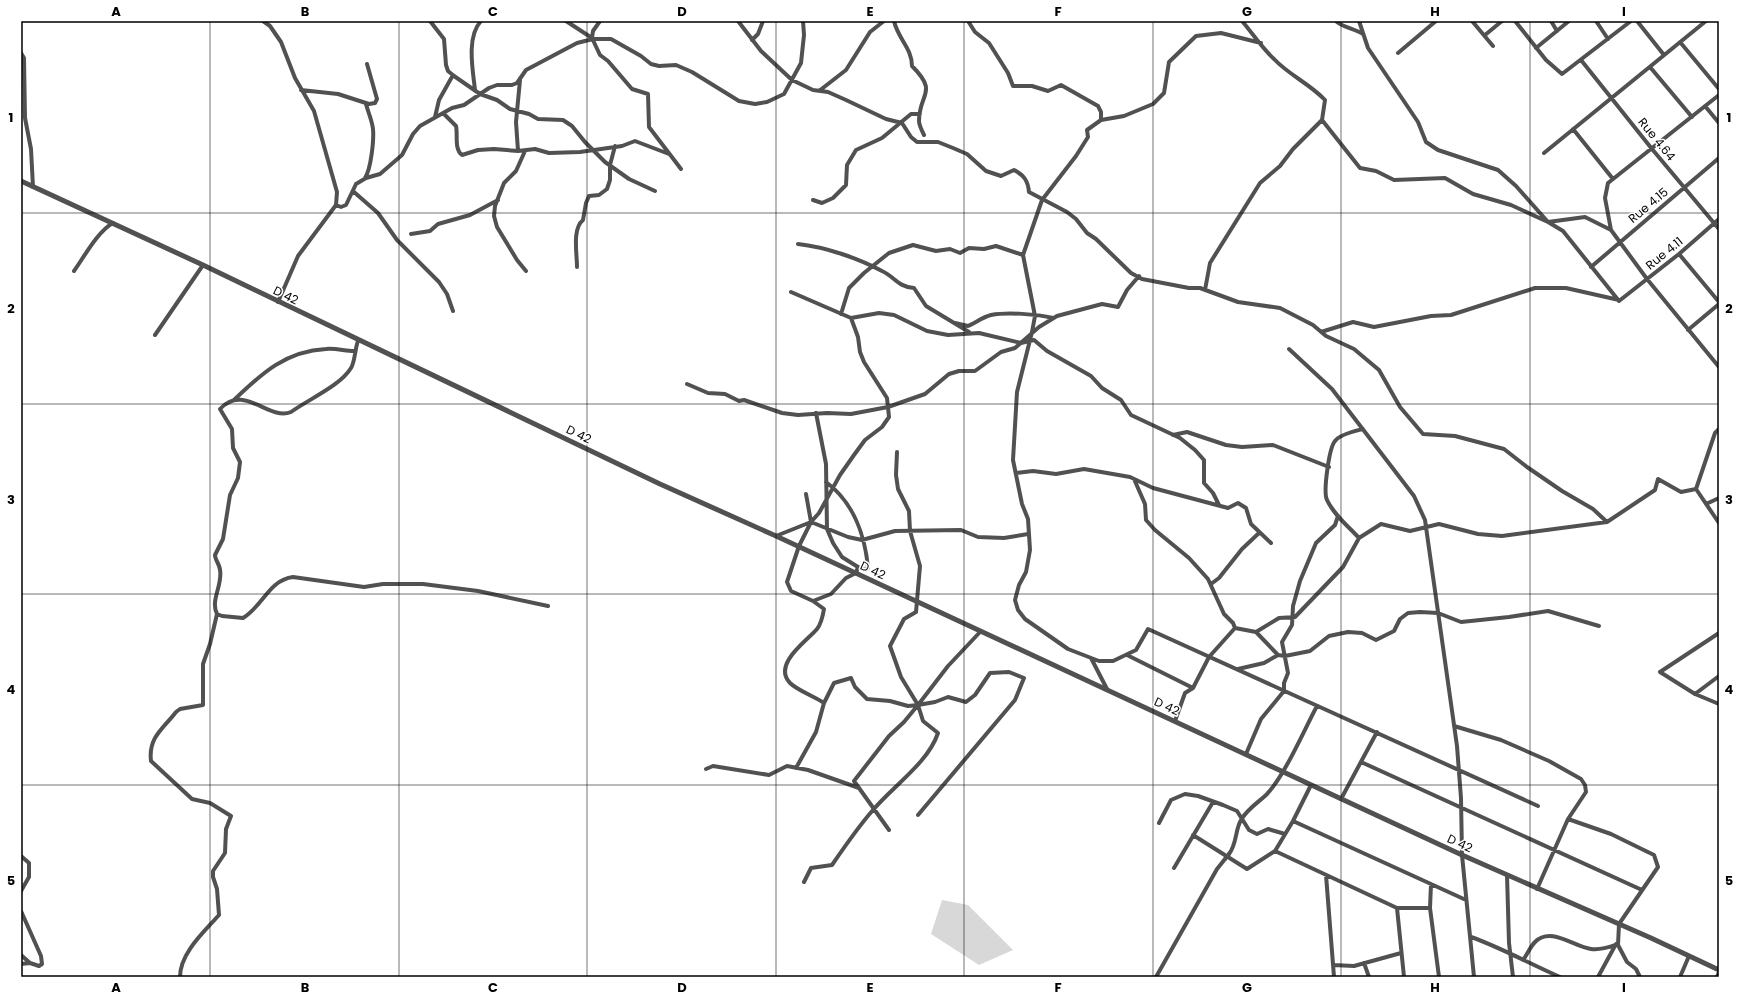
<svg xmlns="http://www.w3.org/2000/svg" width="1740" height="998" viewBox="0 0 1740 998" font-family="Poppins,sans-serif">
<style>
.green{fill:#d8d8d8}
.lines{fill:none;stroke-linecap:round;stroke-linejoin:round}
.minor{stroke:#515151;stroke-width:4}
.tertiary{stroke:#515151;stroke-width:5}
.minor-bridge{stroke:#515151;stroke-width:4}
.grid{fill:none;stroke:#000;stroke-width:1;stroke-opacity:0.55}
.labels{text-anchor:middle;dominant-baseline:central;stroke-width:3;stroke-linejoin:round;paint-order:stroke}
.street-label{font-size:12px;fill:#000;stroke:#fff}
.neatline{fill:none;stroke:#000;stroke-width:1.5}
.grid-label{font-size:13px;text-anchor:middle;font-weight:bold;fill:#000}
</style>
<rect width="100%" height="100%" fill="#fff"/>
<path class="green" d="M 942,900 L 968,905 L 1013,950 L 979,965 L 931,934 Z"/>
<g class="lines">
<path class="minor" d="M 263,21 L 270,26 L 281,42 L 295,78 L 314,111 L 337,192 L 336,205 L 298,256 L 278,302
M 430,21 L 444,39 L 446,65 L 448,71 L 454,76 L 480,94 L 497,100 L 510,109 L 529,114 L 538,119 L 563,120 L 572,126 L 585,142 L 605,162 L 629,179 L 655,191
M 566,21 L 592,38 L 600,55 L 608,61 L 632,89 L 648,94 L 649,127 L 681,169
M 738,21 L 761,51 L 792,80 L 813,90 L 828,92 L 846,100 L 886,119 L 902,123 L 911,137 L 917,142 L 938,142 L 953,148 L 967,154 L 986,171 L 1001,176 L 1014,170 C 1024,175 1028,181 1029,192 L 1067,212 L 1076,219 L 1087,233 L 1096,239 L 1131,273 L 1142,279 L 1189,288 L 1200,288 L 1238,302 L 1280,308 L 1313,325 L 1326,336 L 1354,349 L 1379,370 L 1400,407 L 1423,434 L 1455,436 L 1504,449 L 1527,467 L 1562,491 L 1593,509 L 1607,522
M 894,21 C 898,39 912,48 912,66 C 939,93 919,93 919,121 C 919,125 922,131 924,135
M 968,21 L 975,32 L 989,43 L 1008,73 L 1013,86 L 1032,86 L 1048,91 L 1061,85 L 1098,106 L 1101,112 L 1101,120
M 1242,21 C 1253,34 1262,48 1274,59 C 1289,75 1310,84 1325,100 L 1322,120 L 1360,168 L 1376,171 L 1394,180 L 1445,178 L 1473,194 L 1511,205 L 1548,222 L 1563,231 L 1619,301
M 1336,21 C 1339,26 1355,29 1363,34
M 1359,21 L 1368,48 L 1418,122 L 1426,142 L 1438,150 L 1498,170 L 1516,186 L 1548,222 L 1585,217 L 1611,230 L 1647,279 L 1719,367
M 1472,21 L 1493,46
M 1515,21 L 1546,60 L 1562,74 L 1631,21
M 1551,21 L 1557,31
M 1596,21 L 1608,39
M 1637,21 L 1664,55
M 1485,35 L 1502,21
M 592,38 L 593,31 L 600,21
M 752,40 L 758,34 L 763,21
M 1680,42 L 1719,89
M 1261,43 L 1221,33 L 1196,36 L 1169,62 L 1164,93 L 1153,104 L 1124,116 L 1101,120 L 1087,130 L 1088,137 L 1076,156 L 1042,200 L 1023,255 L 1035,316 L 1032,332 L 1017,392 L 1013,460 L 1022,504 L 1028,519 L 1030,550 L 1026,572 L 1019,585 L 1015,600 L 1018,610 L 1025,619 L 1068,649 L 1099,661 L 1113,661 L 1136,650 L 1148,629 L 1538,806
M 1536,48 L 1569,21
M 21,53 L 24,58 L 25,118 L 31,149 L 33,187
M 1398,53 L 1436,21
M 1581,60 L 1652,149 L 1719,229
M 1650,67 L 1692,117
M 301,90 L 338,94 L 369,104 L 375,103 L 377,99 L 367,64
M 475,90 C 473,71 466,37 481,21
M 819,91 L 846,70 L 870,32 L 884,21
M 1705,106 L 1719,123
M 443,113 L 456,126 C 458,135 454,149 462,155 L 478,150 L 494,149 L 518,151 L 535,149 L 549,153 L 580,152 L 622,146 L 635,141 L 669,154
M 435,117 L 439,100 L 453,75
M 1573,129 L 1613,179
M 518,151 L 516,122 L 520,80
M 525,151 L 516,171 L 504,183 L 495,206 L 494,216 L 497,227 L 517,260 L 526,271
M 1544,153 L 1706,21
M 365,178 C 371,169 374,140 373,129 C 372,120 368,112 366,104
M 354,192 L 378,213 L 397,240 L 439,282 L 447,294 L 453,311
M 813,200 L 822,203 L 833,198 L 846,185 L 847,165 L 856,150 L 882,138 L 911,114 L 920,114
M 336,205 L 341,207 L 346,205 L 356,184 L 366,178 L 380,174 L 402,155 L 413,134 L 420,126 L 452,108 L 464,105 L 489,88 L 497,85 L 512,85 L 517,83 L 526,70 L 577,43 L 593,39 L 611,39 L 641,56 L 651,64 L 659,66 L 676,65 L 692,72 L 739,101 L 755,104 L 767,102 L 784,94 L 801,63 L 804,35 L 803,21
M 1611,230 L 1605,198 L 1608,183 L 1719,95
M 411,234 L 430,231 L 438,224 L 470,215 L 498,200
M 798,244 C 825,247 858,258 882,271 C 895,277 898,287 914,288 L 926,306 L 969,332
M 1679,254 L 1719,302
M 577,267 C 577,253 572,229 583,220 L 586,203 L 589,196 L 599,195 L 607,189 L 610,180 L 610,165 L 615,146
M 1591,267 L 1719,158
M 74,271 C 84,257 98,231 113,223
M 1205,290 L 1210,263 L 1260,183 L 1280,166 L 1293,149 L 1322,120
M 791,292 L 851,318 L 879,313 L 894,315 L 927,331 L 948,335 L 979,333 L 1021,343 L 1034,340 L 1047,351 L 1091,376 L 1102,388 L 1121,400 L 1131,415 L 1180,438 L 1195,450 L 1204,460 L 1204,483 L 1213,493 L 1219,505
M 1619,301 L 1679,254 L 1719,219
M 841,314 L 849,288 L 864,273 L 889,253 L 913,245 L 936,251 L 950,249 L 960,253 L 969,248 L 984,249 L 996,246 L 1023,255
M 955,323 L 968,326 C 975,323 983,317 991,315 C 1007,312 1037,314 1053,318
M 1688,330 L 1719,304
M 1321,332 L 1353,322 L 1374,327 L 1431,316 L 1451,315 L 1535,288 L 1566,288 L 1619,300
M 155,335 L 203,265
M 358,341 C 355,348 355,362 351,368 C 340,386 309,399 291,412 C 268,421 244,383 220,409 L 232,429 L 233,448 L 240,462 L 238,478 L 230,495 L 223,539 L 215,555 C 215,560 220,565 220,570 C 223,585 210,600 217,614 L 222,616 L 243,618 C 263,606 269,580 293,577 L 364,587 L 383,584 L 423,584 L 478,591 L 548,606
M 1289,349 L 1332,389 L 1414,496 L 1425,520 L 1457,746 L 1461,798 L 1462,855 L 1474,977
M 687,384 L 708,393 L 725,394 L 739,401 L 744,400 L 782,413 L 798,415 L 827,413 L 851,414 L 888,407 L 925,394 L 949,374 L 959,371 L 975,371 L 1001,352 L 1015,348 L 1039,327 L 1057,316 L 1102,304 L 1118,307 L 1127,290 L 1139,276
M 234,400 C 262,373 286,351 326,349 C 336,348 345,351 354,351
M 1719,429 L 1715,433 L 1696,489 L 1719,523
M 1173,435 L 1187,432 L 1226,445 L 1242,447 L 1273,445 L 1329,467
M 897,452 L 896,475 L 898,489 L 909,511 L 910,531 L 920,566 L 916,612 L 904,619 L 890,646 L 901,677 L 918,705 L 948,666 L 981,631
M 1016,473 L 1033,471 L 1056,474 L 1084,469 L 1130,477 L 1153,488 L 1228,508 L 1238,503 L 1246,508 L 1251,524 L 1271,543
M 1134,479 L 1145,504 L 1146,520 L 1155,530 L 1189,558 L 1208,579 L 1224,614 L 1233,623 L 1235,628
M 826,482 C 853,502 865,535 868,568 L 865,570 L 858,567
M 806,494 L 811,522 L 799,546 L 787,582 L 791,591 L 813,601 L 831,594 L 846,578 L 856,573 L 858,567 L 842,557 L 833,543 L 827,529 L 826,464 L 816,413
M 1706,504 L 1719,498
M 811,522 L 848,537 L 862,540 L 895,531 L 961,530 L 978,537 L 1004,538 L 1028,534
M 776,536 L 811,522 L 819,513 L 840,475 L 854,455 L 865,440 L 882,427 L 889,417 L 887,398 L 864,362 L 860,352 L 858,337 L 851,318
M 1359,538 C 1348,526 1334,515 1327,500 C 1323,492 1329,448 1335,441 C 1340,434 1355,431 1363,429
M 1211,584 L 1219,578 L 1242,549 L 1259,533
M 813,601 L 824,609 C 823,615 821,624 817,629 C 807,641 772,664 790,683 C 797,690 815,697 824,703 L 834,683 L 851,678 L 855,687 L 867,699 L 890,701 L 908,706 L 918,705 L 904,722 L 889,736 L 854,781 L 859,788
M 1256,632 L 1278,655
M 1719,633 L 1660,672 L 1695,694 L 1719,704
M 1127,655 L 1193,688
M 1091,658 L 1107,689
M 1238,669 L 1264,663 L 1278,655 L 1285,656 L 1310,651 L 1329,636 L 1348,632 L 1362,633 L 1376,640 L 1394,631 L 1400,619 L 1408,613 L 1420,612 L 1438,613 L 1461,622 L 1509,617 L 1548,611 L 1599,626
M 1695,694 L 1719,676
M 1175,721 L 1185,693 L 1193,688 L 1209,657 L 1235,628 L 1256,632 L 1279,618 L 1295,617 L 1343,567 L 1359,538 L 1381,524 L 1410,531 L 1439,524 L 1478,534 L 1502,536 L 1607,522 L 1655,490 L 1658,479 L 1681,492 L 1696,489
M 1454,726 L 1501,740 L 1549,761 L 1581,779 L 1585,785 L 1586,792 L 1568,819 L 1537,889
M 1246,754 L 1261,719 L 1284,691 L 1284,683 L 1288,673 L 1282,642 L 1292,625 L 1293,606 L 1300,581 L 1316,543 L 1335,525 L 1338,516
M 1361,762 L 1642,890
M 796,768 L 816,732 L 824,703
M 706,769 L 713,766 L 769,775 L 787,766 L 808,770 L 859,788 L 889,830
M 1341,799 L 1377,732
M 1568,819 L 1611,834 L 1654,855 L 1658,867 L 1619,924 L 1618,945 L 1627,962 L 1636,969 L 1640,977
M 1293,821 L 1466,900
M 1159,823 L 1171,800 L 1185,794 L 1198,796 L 1223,805 L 1237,811 L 1249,830 L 1257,834 L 1268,829 L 1285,834
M 1193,835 L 1247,869 L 1275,851 L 1293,821 L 1311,785
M 1275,851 L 1397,908 L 1430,908 L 1439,977
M 1229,854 C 1237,844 1235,830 1241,820 C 1247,809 1259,802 1267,794 C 1285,775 1304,730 1317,706
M 21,856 L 29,863 L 29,877 L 21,891
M 1174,868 L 1213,802
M 1326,875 L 1334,977
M 1507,875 L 1509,943 L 1513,977
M 804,882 L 811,868 L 832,865 C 845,846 858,827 873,810 C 893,786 928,763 938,733 L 923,721 L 918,705 L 935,702 L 948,697 L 966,702 L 975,695 L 990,673 L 1009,672 L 1024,678 L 1015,700 L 918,815
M 1397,908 L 1404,977
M 1430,908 L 1431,884
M 21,911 L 41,956 L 42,964 L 39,966 L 30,963 L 21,964
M 1471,937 C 1502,948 1530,964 1560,977
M 21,955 L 30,963
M 1523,960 C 1527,955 1530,947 1535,942 C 1551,926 1574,947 1591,949 C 1599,950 1607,948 1615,945
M 1364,963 L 1369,977
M 1333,965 L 1354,966 L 1401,953
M 180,977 C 180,953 204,932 219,915 L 217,889 L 213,877 L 213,871 L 225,853 L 226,829 L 231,816 L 210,803 L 192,799 L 151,761 C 148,737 164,728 176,712 L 180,709 L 203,705 L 203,664 L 210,644 L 217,614
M 1156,977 L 1217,869 L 1225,859
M 1598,977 L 1616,944
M 1680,977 L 1689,956
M 1717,977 L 1719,972"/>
<path class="tertiary" d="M 21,181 L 203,265 L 660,484 L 776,536 L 1462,855 L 1651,938 L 1719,970"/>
<path class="minor-bridge" d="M 1225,859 L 1229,854"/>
</g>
<path class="grid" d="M 210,21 L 210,977M 399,21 L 399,977M 587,21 L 587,977M 776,21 L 776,977M 964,21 L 964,977M 1153,21 L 1153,977M 1341,21 L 1341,977M 1530,21 L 1530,977M 21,213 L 1719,213M 21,404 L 1719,404M 21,594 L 1719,594M 21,785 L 1719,785"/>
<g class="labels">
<g class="street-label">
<text transform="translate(1657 139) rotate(51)">Rue 4.64</text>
<text transform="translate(1648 205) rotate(-40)">Rue 4.15</text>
<text transform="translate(1664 253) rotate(-39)">Rue 4.11</text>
<text transform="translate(286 295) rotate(26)">D 42</text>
<text transform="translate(579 434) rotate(26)">D 42</text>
<text transform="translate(873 570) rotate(25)">D 42</text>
<text transform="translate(1167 706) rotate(25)">D 42</text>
<text transform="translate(1460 843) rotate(25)">D 42</text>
</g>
</g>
<rect width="1740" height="998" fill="none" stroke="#ffffff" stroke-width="44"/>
<rect x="22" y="22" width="1696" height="954" class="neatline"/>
<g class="grid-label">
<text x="116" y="16">A</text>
<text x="305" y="16">B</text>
<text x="493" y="16">C</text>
<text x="682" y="16">D</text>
<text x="870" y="16">E</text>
<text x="1058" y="16">F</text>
<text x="1247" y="16">G</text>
<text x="1435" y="16">H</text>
<text x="1624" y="16">I</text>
<text x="11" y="122">1</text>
<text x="1729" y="122">1</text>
<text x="11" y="313">2</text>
<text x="1729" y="313">2</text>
<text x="11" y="504">3</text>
<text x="1729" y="504">3</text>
<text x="11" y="694">4</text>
<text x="1729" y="694">4</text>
<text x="11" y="885">5</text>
<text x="1729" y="885">5</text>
<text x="116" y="992">A</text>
<text x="305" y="992">B</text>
<text x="493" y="992">C</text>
<text x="682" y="992">D</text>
<text x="870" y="992">E</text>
<text x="1058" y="992">F</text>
<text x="1247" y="992">G</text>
<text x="1435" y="992">H</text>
<text x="1624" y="992">I</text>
</g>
</svg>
